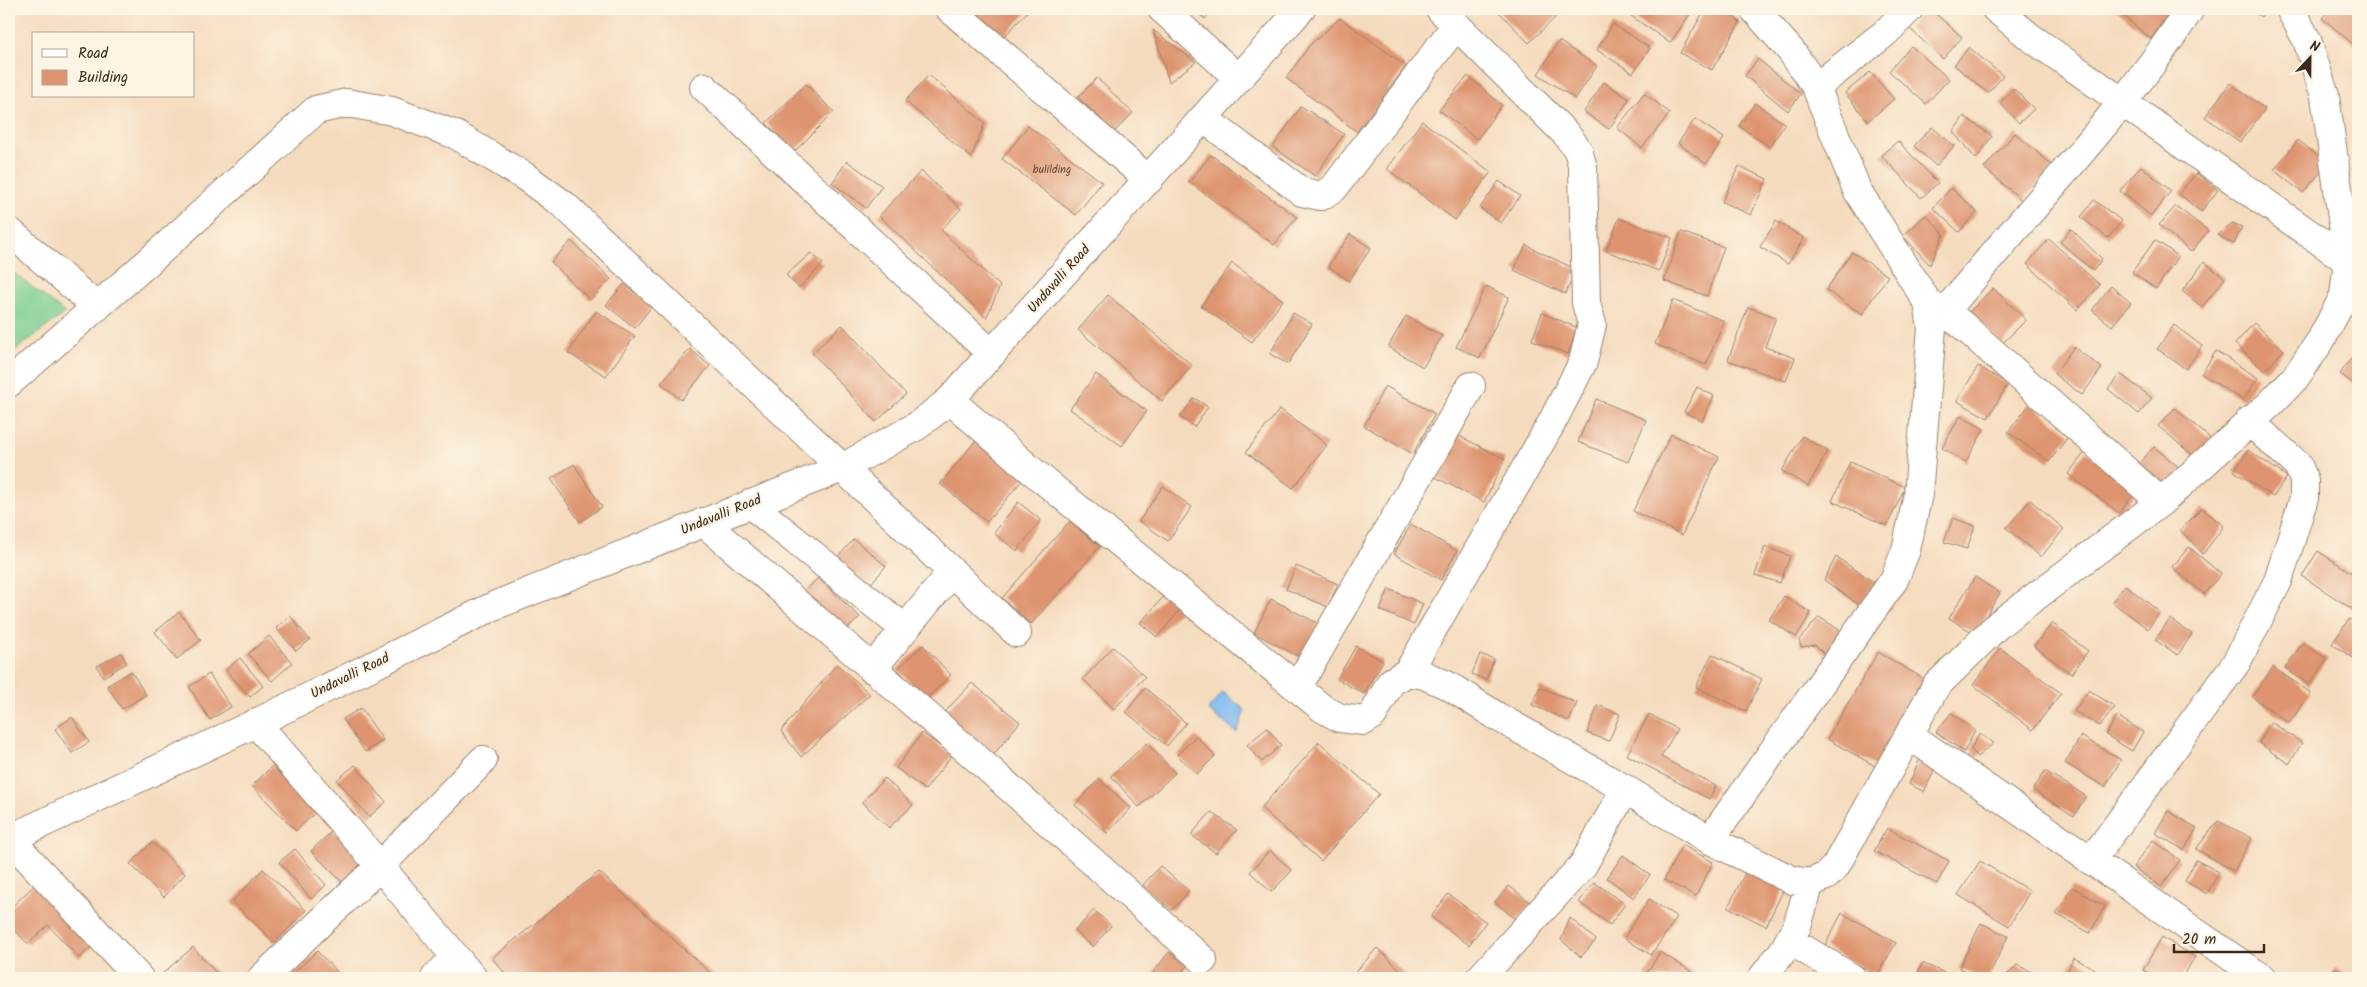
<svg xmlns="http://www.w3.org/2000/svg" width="2367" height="987" viewBox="0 0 2367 987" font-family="Kalam,sans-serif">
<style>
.green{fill:#79cd90;stroke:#5a7c57}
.water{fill:#7db9f0;stroke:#5c7287}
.building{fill:#de9470}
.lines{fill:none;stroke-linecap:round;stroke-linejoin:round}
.minor-casing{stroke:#98826e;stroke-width:30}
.secondary-casing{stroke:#98826e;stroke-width:30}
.minor{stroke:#fff;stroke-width:28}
.secondary{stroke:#fff;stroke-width:28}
.labels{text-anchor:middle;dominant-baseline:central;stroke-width:4.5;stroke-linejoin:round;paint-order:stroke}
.number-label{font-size:11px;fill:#644432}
.street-label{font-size:14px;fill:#3b2a1e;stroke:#fcf5e5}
</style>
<rect width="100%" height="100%" fill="#fcf5e5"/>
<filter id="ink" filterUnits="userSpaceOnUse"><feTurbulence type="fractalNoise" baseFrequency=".02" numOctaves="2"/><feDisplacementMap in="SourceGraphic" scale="10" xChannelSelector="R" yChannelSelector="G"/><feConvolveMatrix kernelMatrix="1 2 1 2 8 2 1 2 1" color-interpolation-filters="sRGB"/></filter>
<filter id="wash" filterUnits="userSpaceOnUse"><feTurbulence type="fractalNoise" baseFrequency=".0096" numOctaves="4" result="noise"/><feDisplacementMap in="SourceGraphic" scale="20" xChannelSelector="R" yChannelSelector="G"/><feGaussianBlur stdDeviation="1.12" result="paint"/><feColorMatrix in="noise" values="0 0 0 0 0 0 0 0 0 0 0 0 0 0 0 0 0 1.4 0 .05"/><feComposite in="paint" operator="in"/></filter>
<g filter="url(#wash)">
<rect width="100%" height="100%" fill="#f5dbbe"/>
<path class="green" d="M 9,269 L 65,313 L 9,355 Z"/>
<path class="water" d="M 1223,692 L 1245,710 L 1237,733 L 1208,710 Z"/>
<g id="blocks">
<path class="building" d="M 974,9 L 1030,9 L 1001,40 L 971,12 Z
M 1193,9 L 1213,9 L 1205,19 Z
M 1496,9 L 1564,9 L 1529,43 Z
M 1630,9 L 1690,9 L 1693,10 L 1670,43 L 1627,13 Z
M 1705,9 L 1724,9 L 1740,22 L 1712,70 L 1680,53 Z
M 1926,9 L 1930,9 L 1962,37 L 1943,59 L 1909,28 Z
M 2115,9 L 2167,9 L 2170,11 L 2151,39 Z
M 2251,9 L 2268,9 L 2261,17 Z
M 2330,9 L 2352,9 L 2358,14 L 2358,48 L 2322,18 Z
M 1340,18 L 1406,66 L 1357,132 L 1286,78 L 1309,46 Z
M 1613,24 L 1650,48 L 1633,73 L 1597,50 Z
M 1153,30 L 1196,62 L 1169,82 Z
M 1559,41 L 1597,66 L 1575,99 L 1538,74 Z
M 1911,46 L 1949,79 L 1926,104 L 1889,71 Z
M 1969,47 L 2003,76 L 1988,93 L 1954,65 Z
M 1758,59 L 1801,94 L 1788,111 L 1745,76 Z
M 1870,72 L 1894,99 L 1868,121 L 1845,93 Z
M 929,75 L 985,123 L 971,158 L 905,101 Z
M 1468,76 L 1502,105 L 1477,139 L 1439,110 Z
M 1097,78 L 1133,113 L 1114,132 L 1078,97 Z
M 1604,82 L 1629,99 L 1609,129 L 1584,112 Z
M 2230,83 L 2265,109 L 2240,142 L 2205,117 Z
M 806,84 L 834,112 L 794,152 L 766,123 Z
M 2014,89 L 2034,109 L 2019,123 L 2000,103 Z
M 1644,93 L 1670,113 L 1642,148 L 1617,128 Z
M 1755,103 L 1785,124 L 1770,147 L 1739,126 Z
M 1301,106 L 1344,134 L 1315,176 L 1273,147 Z
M 1964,116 L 1992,136 L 1976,159 L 1953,132 Z
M 1695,119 L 1724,138 L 1706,164 L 1678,143 Z
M 1422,121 L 1491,172 L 1455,220 L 1387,169 Z
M 1028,126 L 1102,182 L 1076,215 L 1002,159 Z
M 1932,127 L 1954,146 L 1936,166 L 1914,146 Z
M 2015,133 L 2053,166 L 2023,201 L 1984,168 Z
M 2298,140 L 2328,164 L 2303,193 L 2274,170 Z
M 1898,141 L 1938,183 L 1921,198 L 1881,155 Z
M 1211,155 L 1297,217 L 1274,245 L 1189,182 Z
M 847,161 L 882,186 L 866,208 L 832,183 Z
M 1739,166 L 1767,179 L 1751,215 L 1722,202 Z
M 2141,166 L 2171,191 L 2151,216 L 2120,191 Z
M 921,171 L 961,209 L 941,230 L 1000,286 L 986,318 L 879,216 Z
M 2196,173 L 2218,190 L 2201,212 L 2179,194 Z
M 1499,181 L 1520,196 L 1501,223 L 1480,208 Z
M 1951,188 L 1977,212 L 1959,232 L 1933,208 Z
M 2094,200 L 2122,221 L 2108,238 L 2081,217 Z
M 2176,206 L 2208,231 L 2191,252 L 2159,225 Z
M 1926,215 L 1944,234 L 1930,265 L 1903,236 Z
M 1619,218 L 1672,238 L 1659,271 L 1606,251 Z
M 1776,221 L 1804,238 L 1788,264 L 1760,247 Z
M 2232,223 L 2242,227 L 2234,244 L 2217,235 Z
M 2071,229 L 2102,259 L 2093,271 L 2060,242 Z
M 1681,232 L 1724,247 L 1707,296 L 1664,281 Z
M 1350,234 L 1371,248 L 1349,281 L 1328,266 Z
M 2049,239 L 2100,285 L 2077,310 L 2027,264 Z
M 2155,240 L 2178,256 L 2156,289 L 2132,272 Z
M 571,241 L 611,279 L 590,300 L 551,262 Z
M 1526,245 L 1577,270 L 1565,294 L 1514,270 Z
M 1852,252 L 1888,276 L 1862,314 L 1826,290 Z
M 811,253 L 823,264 L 799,288 L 786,275 Z
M 2204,262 L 2225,278 L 2202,307 L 2182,291 Z
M 1232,263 L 1283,300 L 1252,342 L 1201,306 Z
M 624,284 L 652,306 L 635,328 L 606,305 Z
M 1486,286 L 1509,297 L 1480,358 L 1456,347 Z
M 2111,286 L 2131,303 L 2112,326 L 2092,310 Z
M 1993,288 L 2026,320 L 2002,344 L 1969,312 Z
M 1108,295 L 1192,365 L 1162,401 L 1078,330 Z
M 1673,300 L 1724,321 L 1706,365 L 1655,344 Z
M 1748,307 L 1776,317 L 1765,347 L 1795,358 L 1786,381 L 1728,360 Z
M 596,311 L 635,336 L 606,376 L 568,353 Z
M 1293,313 L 1312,324 L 1288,364 L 1270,354 Z
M 1542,313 L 1578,328 L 1568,354 L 1532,340 Z
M 1406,316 L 1442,336 L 1423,367 L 1388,347 Z
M 2254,323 L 2284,350 L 2265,371 L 2235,344 Z
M 842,325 L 906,394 L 876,422 L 812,353 Z
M 2174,325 L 2202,346 L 2186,369 L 2157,349 Z
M 2074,347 L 2102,368 L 2082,395 L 2054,374 Z
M 2358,348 L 2358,387 L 2340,374 Z
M 690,349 L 710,366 L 681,400 L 661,383 Z
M 2216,351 L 2258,378 L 2243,400 L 2201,374 Z
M 1978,366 L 2008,384 L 1988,418 L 1957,401 Z
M 1096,374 L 1147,411 L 1122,446 L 1070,409 Z
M 2120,374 L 2152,398 L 2139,414 L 2108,389 Z
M 1385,386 L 1435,414 L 1413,454 L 1364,426 Z
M 1697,387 L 1714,396 L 1702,421 L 1684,412 Z
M 1194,398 L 1208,407 L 1194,427 L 1180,417 Z
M 1596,399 L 1646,420 L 1628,462 L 1578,442 Z
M 2030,404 L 2070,434 L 2049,462 L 2008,432 Z
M 2175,408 L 2211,439 L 2195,457 L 2158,426 Z
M 1280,409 L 1327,445 L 1293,488 L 1246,452 Z
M 1960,416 L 1984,429 L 1966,462 L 1942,448 Z
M 1671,434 L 1719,457 L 1682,535 L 1633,511 Z
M 1457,435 L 1505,459 L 1484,502 L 1435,477 Z
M 1802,436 L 1828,451 L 1808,486 L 1782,471 Z
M 977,439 L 1024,478 L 987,522 L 940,484 Z
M 2154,447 L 2185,472 L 2167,491 L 2138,464 Z
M 2248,450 L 2287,477 L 2273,497 L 2234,471 Z
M 2086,451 L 2136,491 L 2119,513 L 2068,474 Z
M 1850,462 L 1905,487 L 1887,526 L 1832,501 Z
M 574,464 L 602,507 L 580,522 L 551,479 Z
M 1163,486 L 1192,507 L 1168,541 L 1139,521 Z
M 2030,500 L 2064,529 L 2041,557 L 2006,528 Z
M 1018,502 L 1041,520 L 1017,551 L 994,533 Z
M 2202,508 L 2224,526 L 2203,554 L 2180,530 Z
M 1953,518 L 1975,526 L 1967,549 L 1944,542 Z
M 1069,522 L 1100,546 L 1031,624 L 1002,598 Z
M 1411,524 L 1457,551 L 1441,580 L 1394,554 Z
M 854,539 L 886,566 L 868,587 L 836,559 Z
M 1765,547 L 1790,556 L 1780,583 L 1755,575 Z
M 2189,547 L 2221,574 L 2204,594 L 2172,567 Z
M 2318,551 L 2358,577 L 2358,613 L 2302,576 Z
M 1836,557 L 1874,582 L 1859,605 L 1824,580 Z
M 1296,566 L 1338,584 L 1328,607 L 1286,589 Z
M 1975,577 L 2000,593 L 1975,634 L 1949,618 Z
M 818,578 L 860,617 L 844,632 L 803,593 Z
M 2125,585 L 2160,612 L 2148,629 L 2112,602 Z
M 1389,589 L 1423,604 L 1414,625 L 1380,610 Z
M 1165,595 L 1181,609 L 1157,637 L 1140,623 Z
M 1784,596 L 1811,613 L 1796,637 L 1769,620 Z
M 1271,599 L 1319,624 L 1301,658 L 1254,633 Z
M 179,612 L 201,640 L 177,659 L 155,632 Z
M 290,616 L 310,640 L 296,651 L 276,628 Z
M 1819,617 L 1849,636 L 1825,655 L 1815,645 L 1801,647 L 1799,640 Z
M 2170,619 L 2192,634 L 2178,655 L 2155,640 Z
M 2349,619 L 2358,625 L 2358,661 L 2332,644 Z
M 2052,623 L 2088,651 L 2071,674 L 2034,646 Z
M 269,636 L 292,663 L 272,681 L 248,654 Z
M 2303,643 L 2327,659 L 2309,685 L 2285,668 Z
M 923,645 L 951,675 L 926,699 L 897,669 Z
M 1356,646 L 1383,661 L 1364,694 L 1337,679 Z
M 1113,647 L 1145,677 L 1114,709 L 1083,679 Z
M 2000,648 L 2061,693 L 2033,730 L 1973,685 Z
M 1878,652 L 1928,681 L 1877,767 L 1827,739 Z
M 121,653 L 127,663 L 103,677 L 97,666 Z
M 1480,654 L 1494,659 L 1486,680 L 1472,674 Z
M 1712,654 L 1762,679 L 1746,711 L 1696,687 Z
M 240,658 L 263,686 L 250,697 L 226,670 Z
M 837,664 L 870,694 L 801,757 L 781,731 Z
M 2273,667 L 2311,693 L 2289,723 L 2252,697 Z
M 131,671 L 146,695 L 122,709 L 107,686 Z
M 209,674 L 231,707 L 210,720 L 189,687 Z
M 972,683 L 1020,722 L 991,758 L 941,716 Z
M 1540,687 L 1577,703 L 1569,721 L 1532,705 Z
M 1145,688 L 1186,723 L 1167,746 L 1126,712 Z
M 2089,690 L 2115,707 L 2100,726 L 2074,711 Z
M 1598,705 L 1620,714 L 1609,741 L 1587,733 Z
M 361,708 L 383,740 L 365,752 L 343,719 Z
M 1951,713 L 1975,730 L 1964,752 L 1936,732 Z
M 1649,714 L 1677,729 L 1661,757 L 1716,786 L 1709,799 L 1627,755 Z
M 2117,716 L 2143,732 L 2132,751 L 2106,735 Z
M 72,717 L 89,742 L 72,753 L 55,729 Z
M 2271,722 L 2302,743 L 2289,764 L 2259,743 Z
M 1267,728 L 1281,745 L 1262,762 L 1247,745 Z
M 922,733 L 952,755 L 925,790 L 896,768 Z
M 1979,734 L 1994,743 L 1977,757 L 1971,749 Z
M 1196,736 L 1215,756 L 1197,774 L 1177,755 Z
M 2081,736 L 2121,760 L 2105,787 L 2065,763 Z
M 1319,742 L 1379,794 L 1321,861 L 1261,808 Z
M 1147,743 L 1175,773 L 1139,807 L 1111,776 Z
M 1920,759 L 1933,762 L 1933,773 L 1924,792 L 1909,784 Z
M 355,765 L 386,802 L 369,817 L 337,780 Z
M 272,766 L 317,811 L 296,831 L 252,786 Z
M 2045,771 L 2086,796 L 2074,816 L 2033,790 Z
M 885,778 L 913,805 L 889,828 L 862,802 Z
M 1099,779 L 1131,808 L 1107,833 L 1075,805 Z
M 2168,811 L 2197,828 L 2184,850 L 2155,833 Z
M 1211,812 L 1237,830 L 1216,853 L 1191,835 Z
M 2218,821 L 2252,838 L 2234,871 L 2196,849 Z
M 1887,828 L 1949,861 L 1937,884 L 1874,851 Z
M 333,830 L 367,864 L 345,885 L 311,851 Z
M 2153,840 L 2180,860 L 2161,887 L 2133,867 Z
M 152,842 L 185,874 L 164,897 L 130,864 Z
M 1682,845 L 1713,862 L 1696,896 L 1664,880 Z
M 295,849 L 326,885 L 311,899 L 279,862 Z
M 1270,850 L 1292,871 L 1271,892 L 1250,872 Z
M 1623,855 L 1650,875 L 1634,898 L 1607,878 Z
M 2196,860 L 2219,872 L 2207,894 L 2185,881 Z
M 1980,861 L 2030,891 L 2009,926 L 1958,895 Z
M 1160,866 L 1189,891 L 1172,910 L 1143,885 Z
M 263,869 L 306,910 L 275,943 L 232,902 Z
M 1746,871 L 1784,889 L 1766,926 L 1728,907 Z
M 599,872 L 716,978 L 509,978 L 492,958 Z
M 1594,882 L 1625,904 L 1610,925 L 1579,902 Z
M 37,883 L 95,944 L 79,958 L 48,925 L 28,944 L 9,924 L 9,909 Z
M 1509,886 L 1531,903 L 1516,920 L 1495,902 Z
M 2072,887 L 2105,906 L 2090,933 L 2056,914 Z
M 1448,894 L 1486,922 L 1469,945 L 1431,917 Z
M 1649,899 L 1677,917 L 1651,955 L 1624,938 Z
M 1094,910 L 1111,926 L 1093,947 L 1075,931 Z
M 1842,913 L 1896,943 L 1877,975 L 1824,947 Z
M 1570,918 L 1596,940 L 1581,957 L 1561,940 Z
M 1981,923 L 2008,936 L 1988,978 L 1979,978 L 1959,968 Z
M 2162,937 L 2195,957 L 2182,978 L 2156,978 L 2143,970 Z
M 193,947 L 220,977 L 164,978 L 161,975 Z
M 1377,948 L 1407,976 L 1405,978 L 1351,977 Z
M 317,951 L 343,978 L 288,978 Z
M 1169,952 L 1187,966 L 1178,978 L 1149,978 Z
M 1660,952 L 1702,978 L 1648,978 L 1645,976 Z
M 2074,958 L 2095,969 L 2091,978 L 2064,978 Z
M 1922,963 L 1956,978 L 1916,978 Z
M 2017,965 L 2045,978 L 2004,978 Z
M 2335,968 L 2351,978 L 2328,978 Z"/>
</g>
</g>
<g filter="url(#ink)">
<use href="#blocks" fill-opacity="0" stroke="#98826e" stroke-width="1"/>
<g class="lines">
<defs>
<path id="minor" d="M 950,9 L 1149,180
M 1162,9 L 1238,78
M 1996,9 L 2030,37 L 2348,261
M 704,87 L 992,354
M 1816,87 L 1884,34 L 1909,9
M 1203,118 L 1302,192 L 1321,196 L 1334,188 L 1456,25
M 9,231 L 97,307
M 1929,304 L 1960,323 L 2161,502
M 1945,312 C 2027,211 2119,118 2190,9
M 9,383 L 146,264 L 316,110 L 347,103 L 392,111 L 456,135 L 524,176 L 564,205 L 1017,633
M 950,400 L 1031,470 L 1322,708 L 1340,718 L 1364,721 L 1373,715 L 1391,682 L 1408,672 L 1424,675 L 1449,686 L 1498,717 L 1625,789 L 1710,840 L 1792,880 L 1810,883 L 1826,876 L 1835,867 L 1936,686 L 1999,624 L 2161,502 L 2271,403 L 2295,378 L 2321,340 L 2344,296 L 2348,261 L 2325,96 L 2307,40 L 2290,9
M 750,504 L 905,629
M 703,522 L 973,755 L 1203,960
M 872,669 L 952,572
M 1408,672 L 1551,424 L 1583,362 L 1592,324 L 1586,303 L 1583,168 L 1578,150 L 1566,134 L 1440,9
M 1297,688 L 1471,386
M 256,723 L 380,866 L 473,978
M 1909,735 L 2262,978
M 9,838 L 139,978
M 1710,840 L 1894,580 L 1906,550 L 1918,494 L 1932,328 L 1928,303 L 1857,190 L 1816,87 L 1791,51 L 1754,9
M 2091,861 L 2236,663 L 2278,581 L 2304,498 L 2304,480 L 2298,465 L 2249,421
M 1789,940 L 1852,978
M 262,978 L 380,866 L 483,760
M 435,978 L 455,957
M 1480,978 L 1583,865 L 1625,789
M 1762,978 L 1783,951 L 1797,926 L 1810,883"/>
<path id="secondary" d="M 9,839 L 256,723 L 496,605 L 842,468 L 917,426 L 950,400 L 1301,9"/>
</defs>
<use href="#minor" class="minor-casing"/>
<use href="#secondary" class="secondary-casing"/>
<use href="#minor" class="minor"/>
<use href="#secondary" class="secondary"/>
</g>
</g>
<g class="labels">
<g class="number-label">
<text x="1052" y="170">bulilding</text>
</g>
<g class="street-label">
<text transform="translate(1059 279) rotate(-48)">Undavalli Road</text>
<text transform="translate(721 515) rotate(-22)">Undavalli Road</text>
<text transform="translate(350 676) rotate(-26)">Undavalli Road</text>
</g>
</g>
<rect width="2367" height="987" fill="none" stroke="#fcf5e5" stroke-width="30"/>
<rect x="32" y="32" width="162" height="65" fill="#fcf5e5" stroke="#afa495"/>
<rect x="42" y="49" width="25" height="8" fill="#ffffff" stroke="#afa495"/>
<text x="78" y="58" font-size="15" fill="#3b2a1e">Road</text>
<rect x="42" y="70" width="25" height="15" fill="#de9470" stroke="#afa495"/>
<text x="78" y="82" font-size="15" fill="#3b2a1e">Building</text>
<g transform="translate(2310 58) rotate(22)" stroke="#fcf5e5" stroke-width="4" paint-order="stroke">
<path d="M0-4L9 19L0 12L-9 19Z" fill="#3b2a1e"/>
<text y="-8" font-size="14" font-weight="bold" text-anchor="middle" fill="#3b2a1e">N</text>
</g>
<path d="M2174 944v8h90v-8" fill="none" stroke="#3b2a1e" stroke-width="2.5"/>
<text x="2182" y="944" font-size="15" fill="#3b2a1e" stroke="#fcf5e5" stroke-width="4" paint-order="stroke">20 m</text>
</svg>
